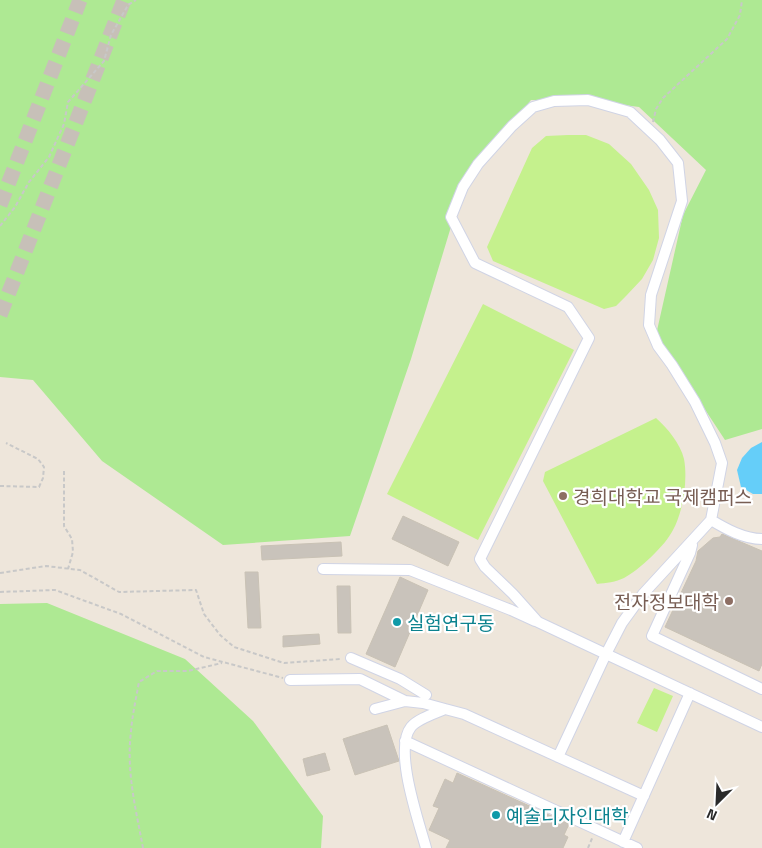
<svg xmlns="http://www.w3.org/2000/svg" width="762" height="848" viewBox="0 0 762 848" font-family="'Titillium Web','Noto Sans KR',sans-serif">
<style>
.green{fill:#aee993}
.pitch{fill:#c5f18d}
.water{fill:#65cef9}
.building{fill:#c9c3bb;stroke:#c9c2b5}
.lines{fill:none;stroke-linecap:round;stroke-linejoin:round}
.highway-tunnel{stroke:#c7c0b8;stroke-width:15;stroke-dasharray:15 8;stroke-linecap:butt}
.minor-casing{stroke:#d0d4e5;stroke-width:12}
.path{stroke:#c8c8c8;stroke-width:2;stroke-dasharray:4 2.5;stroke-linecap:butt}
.minor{stroke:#fff;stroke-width:10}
.education-dot{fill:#8d6e63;stroke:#fff;stroke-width:2}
.culture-dot{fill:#0f9aa8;stroke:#fff;stroke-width:2}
.labels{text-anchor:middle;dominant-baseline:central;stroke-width:4.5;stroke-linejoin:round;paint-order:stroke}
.education-label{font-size:19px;fill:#785e54;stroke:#fff;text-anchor:start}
.culture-label{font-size:19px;fill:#0d838f;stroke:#fff;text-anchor:start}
</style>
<rect width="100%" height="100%" fill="#eee6db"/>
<path class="green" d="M 0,0 L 762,0 L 762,429 L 725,440 L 656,335 L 683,215 L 706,170 L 639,107 L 588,100 L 531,100 L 478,164 L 463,187 L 411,359 L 350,536 L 223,545 L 102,461 L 33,380 L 0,377 Z
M 47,603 L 185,659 L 253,721 L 323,816 L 321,848 L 0,848 L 0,604 Z"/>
<path class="pitch" d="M 568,135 L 586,135 L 609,144 L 631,164 L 649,190 L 658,210 L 659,238 L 653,260 L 642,279 L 626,296 L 616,306 L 604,309 L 493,261 L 487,247 L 532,148 L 546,136 Z
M 483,304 L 574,350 L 478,540 L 387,494 Z
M 656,418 C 668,429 680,443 684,459 C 688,480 683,512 673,530 C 665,546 639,570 624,578 C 616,582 606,583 597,584 L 543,481 L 545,472 Z
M 654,688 L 673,696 L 657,732 L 637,723 Z"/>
<path class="water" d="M 762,442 L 762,494 L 753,494 L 741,487 L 737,470 L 742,458 L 751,448 Z"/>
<path class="building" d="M 403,516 L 459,542 L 448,566 L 392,539 Z
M 722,534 L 762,551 L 762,664 L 759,671 L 665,627 L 696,561 L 698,551 L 713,538 L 720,537 Z
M 341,542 L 342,556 L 262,560 L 261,546 Z
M 245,572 L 258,572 L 261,628 L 248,628 Z
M 400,577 L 428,590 L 395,667 L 366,654 Z
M 337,586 L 350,586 L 351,633 L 338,633 Z
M 319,634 L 320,644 L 283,647 L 283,636 Z
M 387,725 L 399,761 L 355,775 L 343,739 Z
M 325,753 L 330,770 L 307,776 L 303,759 Z
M 457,773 L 569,824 L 564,835 L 568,837 L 563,848 L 446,848 L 450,840 L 429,830 L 439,808 L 433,806 L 445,779 L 453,783 Z"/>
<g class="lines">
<path class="highway-tunnel" d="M 0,205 L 80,0
M 0,315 L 124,0"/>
<defs>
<path id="minor" d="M 588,100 L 630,112 L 660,140 L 678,163 L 682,201 L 651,295 L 649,325 L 658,346 L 672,365 L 695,402 L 715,443 L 722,463 L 711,520 L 643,594 L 622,623 L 606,654 L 538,622 L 513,594 L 485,567 L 480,559 L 589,338 L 568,307 L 475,263 L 451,217 L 463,187 L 478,164 L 512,126 L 533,107 L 554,101 Z
M 711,520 C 726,529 744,539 762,539
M 692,545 L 690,553 L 652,636 L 762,689
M 323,569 L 410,570 L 511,610 L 535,621
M 351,658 L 400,679 L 426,695
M 290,680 L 360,679 L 405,701 L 423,703 L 445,709 C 436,713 417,719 411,727 C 393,749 419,822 426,848
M 375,709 L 405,701
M 445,709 L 464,714 L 644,796
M 405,741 L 637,848
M 558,757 L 606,654 L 762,727
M 623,842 L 690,693"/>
</defs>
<use href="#minor" class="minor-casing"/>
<path class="path" d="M 653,122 L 656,109 L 663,98 L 727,39 L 740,15 L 742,0
M 0,226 L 15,207 L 29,182 L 49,157 L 64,124 L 68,102 L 104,61 L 111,35 L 128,5 L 136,0
M 64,471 L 64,526 L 72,539 L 73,552 L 68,569
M 0,486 L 39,487 L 43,478 L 44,467 L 38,459 L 6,443
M 0,573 L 46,566 L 80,570 L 119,592 L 196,590 L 204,614 L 220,635 L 234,647 L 284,663 L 341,659
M 0,592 L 55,590 L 121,614 L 204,657 L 283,678
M 143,848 C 136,810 126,771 131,732 C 132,716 136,699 139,682 L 157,671 L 188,671 L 222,663
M 588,848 L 593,836"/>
<use href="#minor" class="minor"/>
</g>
<g class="education-dot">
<circle cx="563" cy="496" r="5"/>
<circle cx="729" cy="601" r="5"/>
</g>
<g class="culture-dot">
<circle cx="397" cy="622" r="5"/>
<circle cx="496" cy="815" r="5"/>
</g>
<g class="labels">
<g class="education-label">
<text x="573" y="496">경희대학교 국제캠퍼스</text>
<text x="719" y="601" text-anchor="end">전자정보대학</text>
</g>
<g class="culture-label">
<text x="407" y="622">실험연구동</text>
<text x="506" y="815">예술디자인대학</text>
</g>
</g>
<g transform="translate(717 803) rotate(204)" stroke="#ffffff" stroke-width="4" paint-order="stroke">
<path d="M0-4L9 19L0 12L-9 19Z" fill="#2a2a2a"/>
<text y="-8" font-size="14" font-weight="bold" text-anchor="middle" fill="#2a2a2a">N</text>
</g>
</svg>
